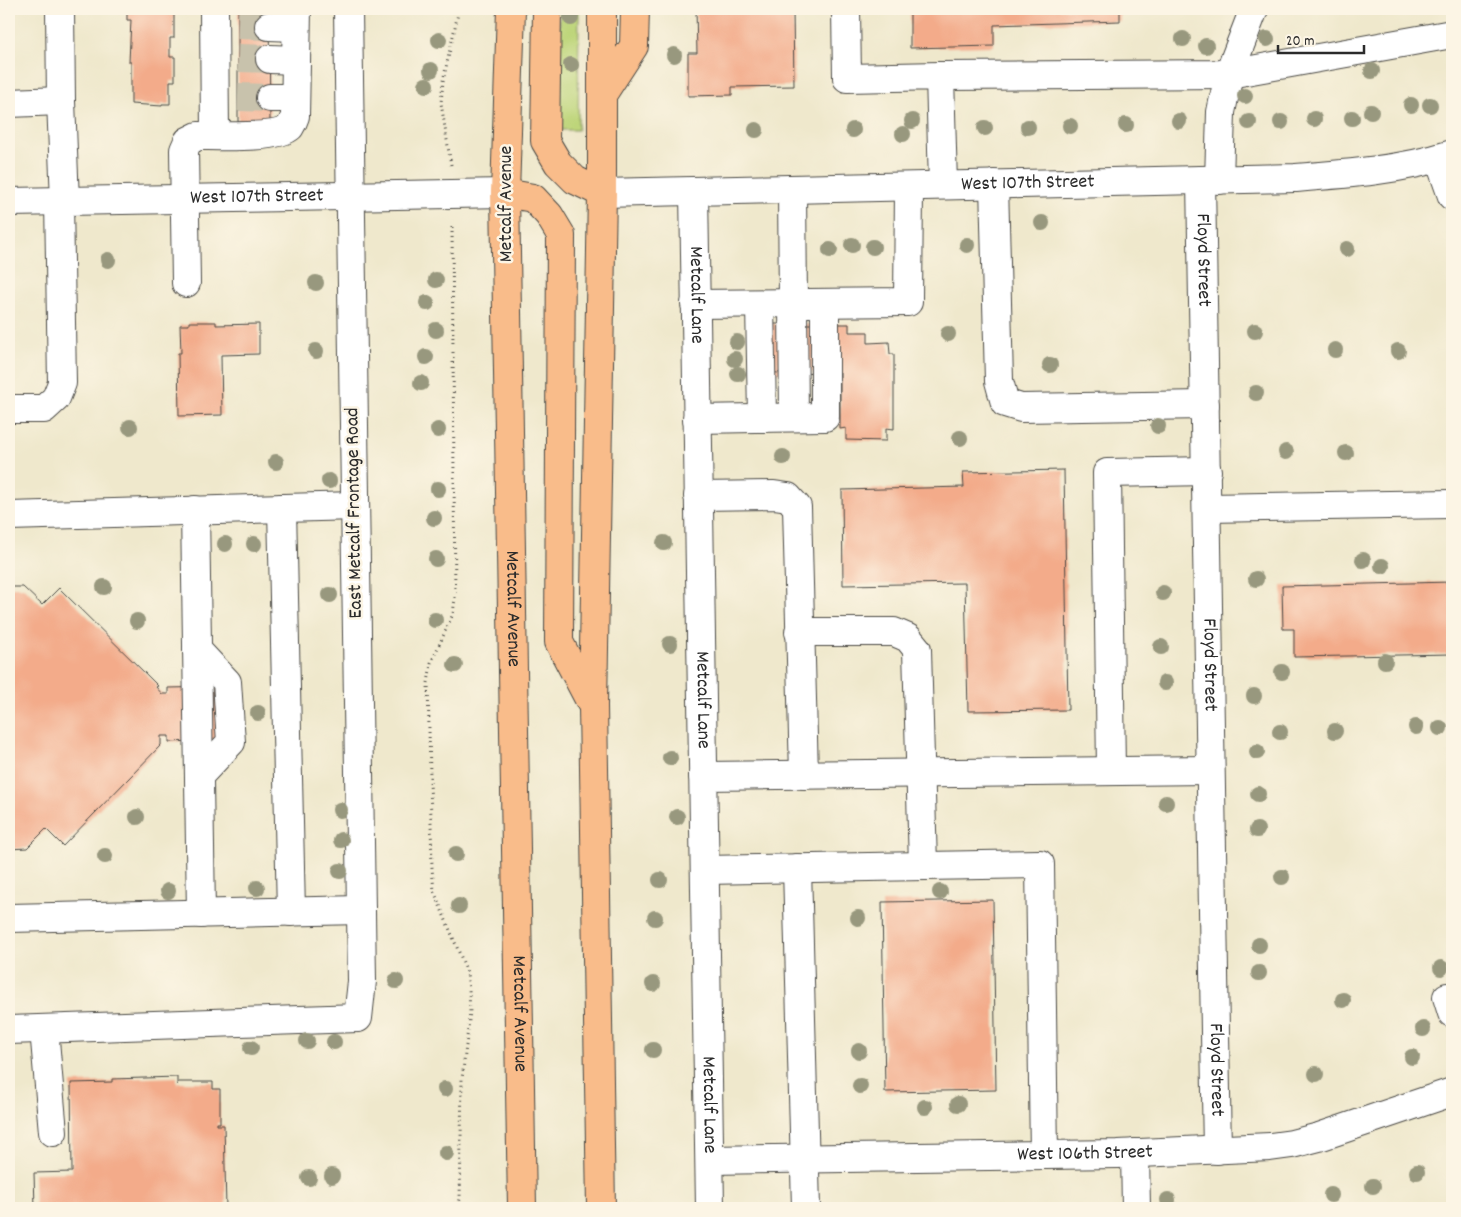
<svg xmlns="http://www.w3.org/2000/svg" width="1461" height="1217" viewBox="0 0 1461 1217" font-family="Dekko,sans-serif">
<style>
.green{fill:#bed57a;stroke:#748052}
.building{fill:#f3ab8a}
.lines{fill:none;stroke-linecap:round;stroke-linejoin:round}
.minor-tunnel{stroke:#c8c2ac;stroke-width:28;stroke-dasharray:28 14;stroke-linecap:butt}
.minor-casing{stroke:#484743;stroke-width:30}
.major-casing{stroke:#484743;stroke-width:30}
.path{stroke:#484743;stroke-width:3;stroke-dasharray:1 4;stroke-linecap:butt}
.minor{stroke:#fff;stroke-width:28}
.major{stroke:#f9bc8a;stroke-width:28}
.tree{fill:#98987e}
.labels{text-anchor:middle;dominant-baseline:central;stroke-width:5;stroke-linejoin:round;paint-order:stroke}
.street-label{font-size:20px;fill:#2b2b2b;stroke:#fcf5e5}
</style>
<rect width="100%" height="100%" fill="#fcf5e5"/>
<filter id="ink" filterUnits="userSpaceOnUse"><feTurbulence type="fractalNoise" baseFrequency=".02" numOctaves="2"/><feDisplacementMap in="SourceGraphic" scale="10" xChannelSelector="R" yChannelSelector="G"/><feConvolveMatrix kernelMatrix="1 2 1 2 8 2 1 2 1" color-interpolation-filters="sRGB"/></filter>
<filter id="wash" filterUnits="userSpaceOnUse"><feTurbulence type="fractalNoise" baseFrequency=".0096" numOctaves="4" result="noise"/><feDisplacementMap in="SourceGraphic" scale="20" xChannelSelector="R" yChannelSelector="G"/><feGaussianBlur stdDeviation="1.12" result="paint"/><feColorMatrix in="noise" values="0 0 0 0 0 0 0 0 0 0 0 0 0 0 0 0 0 1.4 0 .05"/><feComposite in="paint" operator="in"/></filter>
<g filter="url(#wash)">
<rect width="100%" height="100%" fill="#efe8cc"/>
<path class="green" d="M 560,9 L 579,9 L 578,130 L 558,130 Z"/>
<g id="blocks">
<path class="building" d="M 127,9 L 174,9 L 174,38 L 170,38 L 170,57 L 175,57 L 175,81 L 170,81 L 170,104 L 162,104 L 162,106 L 131,104 L 131,62 L 129,62 L 131,20 L 127,20 Z
M 238,9 L 269,9 L 270,122 L 238,122 Z
M 696,9 L 793,9 L 794,86 L 732,87 L 732,95 L 688,96 L 688,53 L 697,53 Z
M 910,9 L 1120,9 L 1120,21 L 994,25 L 994,46 L 910,48 Z
M 189,322 L 216,322 L 216,325 L 259,324 L 259,354 L 221,355 L 222,415 L 179,416 L 178,353 L 181,353 L 180,325 L 189,325 Z
M 764,324 L 849,324 L 849,332 L 868,332 L 868,343 L 889,342 L 890,354 L 894,354 L 894,429 L 886,428 L 886,441 L 846,440 L 846,428 L 840,429 L 840,372 L 764,373 Z
M 1064,470 L 1068,710 L 968,711 L 965,583 L 843,585 L 842,490 L 964,487 L 963,472 Z
M 1452,582 L 1452,654 L 1294,657 L 1294,629 L 1283,629 L 1282,586 Z
M 9,587 L 23,587 L 42,605 L 59,588 L 158,686 L 156,687 L 162,694 L 168,694 L 168,688 L 221,687 L 222,740 L 169,742 L 169,736 L 161,736 L 161,745 L 63,846 L 46,829 L 27,848 L 9,849 Z
M 993,900 L 996,1090 L 885,1092 L 882,902 Z
M 177,1077 L 177,1085 L 178,1082 L 213,1082 L 213,1089 L 220,1089 L 220,1123 L 217,1123 L 217,1125 L 224,1125 L 226,1208 L 35,1208 L 34,1173 L 72,1172 L 71,1083 L 112,1082 L 112,1079 Z"/>
</g>
</g>
<g filter="url(#ink)">
<use href="#blocks" fill-opacity="0" stroke="#484743" stroke-width="1"/>
<g class="lines">
<path class="minor-tunnel" d="M 238,25 L 269,26
M 238,58 L 270,59
M 238,97 L 270,98"/>
<defs>
<g id="minor">
<path d="M 60,9 L 61,101 L 65,201"/>
<path d="M 214,9 L 215,136"/>
<path d="M 846,9 L 847,78 L 940,76 L 943,185"/>
<path d="M 269,26 L 296,27"/>
<path d="M 270,59 L 296,60"/>
<path d="M 940,76 L 1229,74 L 1452,34"/>
<path d="M 270,98 L 295,98"/>
<path d="M 9,103 L 61,101"/>
<path d="M 1439,159 L 1452,196"/>
<path id="s1" d="M 1201,180 C 1207,504 1211,827 1217,1150"/>
<path d="M 1219,180 L 1221,112 L 1229,74 L 1254,9"/>
<path d="M 994,184 L 999,381 L 1005,403 L 1021,408 L 1205,405"/>
<path d="M 792,189 L 794,417"/>
<path id="s2" d="M 694,191 L 710,1208"/>
<path id="s3" d="M 602,193 L 1295,178 C 1348,174 1402,170 1452,154"/>
<path id="s4" d="M 9,202 L 505,193"/>
<path d="M 186,283 L 184,150 L 188,141 L 198,136 C 217,136 278,139 290,127 C 292,124 294,119 295,116 L 297,9"/>
<path d="M 695,304 L 908,302 L 909,187"/>
<path d="M 760,304 L 762,418"/>
<path d="M 9,409 L 44,409 L 56,398 L 62,383 L 59,201"/>
<path d="M 697,419 L 825,417 L 825,303"/>
<path d="M 698,496 L 774,495 L 788,497 L 797,507 L 804,775"/>
<path d="M 282,508 L 291,912"/>
<path d="M 1208,508 L 1452,504"/>
<path d="M 195,510 L 201,914"/>
<path d="M 9,516 L 355,506"/>
<path d="M 799,632 L 894,632 L 908,638 L 917,649 L 923,866"/>
<path d="M 197,650 L 227,682 L 231,742 L 199,776"/>
<path d="M 1111,770 L 1107,473 L 1207,471"/>
<path d="M 703,776 L 1210,770"/>
<path d="M 797,868 L 806,1208"/>
<path d="M 705,870 L 1040,864 L 1044,1155"/>
<path d="M 9,918 L 361,910"/>
<path d="M 1447,997 L 1452,1013"/>
<path d="M 44,1029 L 53,1132"/>
<path d="M 9,1030 L 358,1018 L 362,981 L 348,9"/>
<path d="M 1135,1153 L 1136,1208"/>
<path id="s5" d="M 710,1160 L 1118,1154 L 1270,1147 L 1292,1144 L 1319,1137 L 1452,1092"/>
</g>
<g id="major">
<path id="s6" d="M 511,9 L 505,193 L 522,1208"/>
<path d="M 547,9 L 545,141 L 558,163 L 575,180 L 602,193"/>
<path d="M 602,95 L 634,46 L 635,9"/>
<path d="M 505,193 L 533,198 L 549,215 L 561,235 L 559,642 L 591,703"/>
<path d="M 601,1208 L 593,706 L 602,193 L 602,9"/>
</g>
</defs>
<use href="#minor" class="minor-casing"/>
<use href="#major" class="major-casing"/>
<path class="path" d="M 451,165 L 441,103 L 443,81 L 459,9
M 452,227 L 455,598 L 453,614 L 431,663 L 428,683 L 432,868 L 434,891 L 467,972 L 469,991 L 470,1012 L 462,1079 L 460,1199 L 458,1208"/>
<use href="#minor" class="minor"/>
<use href="#major" class="major"/>
</g>
<g class="tree">
<circle cx="571" cy="18" r="8"/>
<circle cx="1183" cy="39" r="8"/>
<circle cx="1267" cy="39" r="8"/>
<circle cx="439" cy="40" r="8"/>
<circle cx="1206" cy="46" r="8"/>
<circle cx="674" cy="55" r="8"/>
<circle cx="571" cy="65" r="8"/>
<circle cx="431" cy="70" r="8"/>
<circle cx="1372" cy="71" r="8"/>
<circle cx="426" cy="85" r="8"/>
<circle cx="1245" cy="96" r="8"/>
<circle cx="1411" cy="105" r="8"/>
<circle cx="1430" cy="105" r="8"/>
<circle cx="1371" cy="112" r="8"/>
<circle cx="1352" cy="118" r="8"/>
<circle cx="1314" cy="119" r="8"/>
<circle cx="912" cy="121" r="8"/>
<circle cx="1179" cy="121" r="8"/>
<circle cx="1249" cy="122" r="8"/>
<circle cx="1281" cy="122" r="8"/>
<circle cx="1126" cy="125" r="8"/>
<circle cx="1070" cy="126" r="8"/>
<circle cx="1028" cy="127" r="8"/>
<circle cx="985" cy="128" r="8"/>
<circle cx="756" cy="130" r="8"/>
<circle cx="853" cy="130" r="8"/>
<circle cx="903" cy="134" r="8"/>
<circle cx="1042" cy="223" r="8"/>
<circle cx="852" cy="245" r="8"/>
<circle cx="967" cy="245" r="8"/>
<circle cx="873" cy="247" r="8"/>
<circle cx="1347" cy="249" r="8"/>
<circle cx="830" cy="250" r="8"/>
<circle cx="108" cy="260" r="8"/>
<circle cx="436" cy="280" r="8"/>
<circle cx="316" cy="283" r="8"/>
<circle cx="427" cy="303" r="8"/>
<circle cx="436" cy="330" r="8"/>
<circle cx="1255" cy="331" r="8"/>
<circle cx="948" cy="334" r="8"/>
<circle cx="737" cy="342" r="8"/>
<circle cx="1335" cy="350" r="8"/>
<circle cx="316" cy="351" r="8"/>
<circle cx="1398" cy="351" r="8"/>
<circle cx="426" cy="357" r="8"/>
<circle cx="735" cy="359" r="8"/>
<circle cx="1050" cy="365" r="8"/>
<circle cx="738" cy="374" r="8"/>
<circle cx="421" cy="383" r="8"/>
<circle cx="1256" cy="393" r="8"/>
<circle cx="1158" cy="426" r="8"/>
<circle cx="130" cy="427" r="8"/>
<circle cx="438" cy="430" r="8"/>
<circle cx="960" cy="438" r="8"/>
<circle cx="1286" cy="452" r="8"/>
<circle cx="1346" cy="453" r="8"/>
<circle cx="783" cy="457" r="8"/>
<circle cx="276" cy="462" r="8"/>
<circle cx="329" cy="481" r="8"/>
<circle cx="438" cy="489" r="8"/>
<circle cx="434" cy="518" r="8"/>
<circle cx="664" cy="543" r="8"/>
<circle cx="225" cy="544" r="8"/>
<circle cx="254" cy="544" r="8"/>
<circle cx="436" cy="559" r="8"/>
<circle cx="1363" cy="560" r="8"/>
<circle cx="1382" cy="566" r="8"/>
<circle cx="1256" cy="579" r="8"/>
<circle cx="104" cy="587" r="8"/>
<circle cx="1163" cy="593" r="8"/>
<circle cx="330" cy="595" r="8"/>
<circle cx="435" cy="620" r="8"/>
<circle cx="137" cy="621" r="8"/>
<circle cx="670" cy="644" r="8"/>
<circle cx="1161" cy="647" r="8"/>
<circle cx="1385" cy="661" r="8"/>
<circle cx="455" cy="665" r="8"/>
<circle cx="1282" cy="672" r="8"/>
<circle cx="1165" cy="683" r="8"/>
<circle cx="1254" cy="696" r="8"/>
<circle cx="258" cy="713" r="8"/>
<circle cx="1416" cy="727" r="8"/>
<circle cx="1440" cy="728" r="8"/>
<circle cx="1335" cy="731" r="8"/>
<circle cx="1280" cy="732" r="8"/>
<circle cx="1257" cy="752" r="8"/>
<circle cx="670" cy="758" r="8"/>
<circle cx="1258" cy="794" r="8"/>
<circle cx="1166" cy="803" r="8"/>
<circle cx="340" cy="810" r="8"/>
<circle cx="137" cy="817" r="8"/>
<circle cx="677" cy="817" r="8"/>
<circle cx="1257" cy="830" r="8"/>
<circle cx="341" cy="840" r="8"/>
<circle cx="456" cy="854" r="8"/>
<circle cx="105" cy="856" r="8"/>
<circle cx="340" cy="871" r="8"/>
<circle cx="1282" cy="877" r="8"/>
<circle cx="660" cy="880" r="8"/>
<circle cx="257" cy="888" r="8"/>
<circle cx="168" cy="891" r="8"/>
<circle cx="940" cy="892" r="8"/>
<circle cx="459" cy="906" r="8"/>
<circle cx="655" cy="918" r="8"/>
<circle cx="858" cy="918" r="8"/>
<circle cx="1259" cy="945" r="8"/>
<circle cx="1441" cy="968" r="8"/>
<circle cx="1259" cy="973" r="8"/>
<circle cx="396" cy="981" r="8"/>
<circle cx="653" cy="984" r="8"/>
<circle cx="1343" cy="1000" r="8"/>
<circle cx="1423" cy="1029" r="8"/>
<circle cx="307" cy="1041" r="8"/>
<circle cx="334" cy="1042" r="8"/>
<circle cx="251" cy="1048" r="8"/>
<circle cx="653" cy="1050" r="8"/>
<circle cx="859" cy="1051" r="8"/>
<circle cx="1412" cy="1057" r="8"/>
<circle cx="1316" cy="1074" r="8"/>
<circle cx="860" cy="1086" r="8"/>
<circle cx="445" cy="1089" r="8"/>
<circle cx="958" cy="1104" r="8"/>
<circle cx="925" cy="1107" r="8"/>
<circle cx="446" cy="1153" r="8"/>
<circle cx="1417" cy="1172" r="8"/>
<circle cx="332" cy="1176" r="8"/>
<circle cx="309" cy="1178" r="8"/>
<circle cx="1373" cy="1186" r="8"/>
<circle cx="1331" cy="1195" r="8"/>
<circle cx="1168" cy="1200" r="8"/>
</g>
</g>
<g class="labels">
<g class="street-label">
<text stroke="none"><textPath href="#s3" startOffset="426">West 107th Street</textPath></text>
<text stroke="none"><textPath href="#s4" startOffset="248">West 107th Street</textPath></text>
<text transform="translate(507 204) rotate(-90)">Metcalf Avenue</text>
<text stroke="none"><textPath href="#s1" startOffset="80">Floyd Street</textPath></text>
<text stroke="none"><textPath href="#s2" startOffset="104">Metcalf Lane</textPath></text>
<text transform="translate(355 513) rotate(-91)">East Metcalf Frontage Road</text>
<text stroke="none"><textPath href="#s6" startOffset="600">Metcalf Avenue</textPath></text>
<text stroke="none"><textPath href="#s1" startOffset="485">Floyd Street</textPath></text>
<text stroke="none"><textPath href="#s2" startOffset="509">Metcalf Lane</textPath></text>
<text stroke="none"><textPath href="#s6" startOffset="1005">Metcalf Avenue</textPath></text>
<text stroke="none"><textPath href="#s1" startOffset="890">Floyd Street</textPath></text>
<text stroke="none"><textPath href="#s2" startOffset="914">Metcalf Lane</textPath></text>
<text stroke="none"><textPath href="#s5" startOffset="375">West 106th Street</textPath></text>
</g>
</g>
<rect width="1461" height="1217" fill="none" stroke="#fcf5e5" stroke-width="30"/>
<path d="M1278 45v8h86v-8" fill="none" stroke="#2b2b2b" stroke-width="2.5"/>
<text x="1286" y="45" font-size="15" fill="#2b2b2b" stroke="#fcf5e5" stroke-width="4" paint-order="stroke">20 m</text>
</svg>
